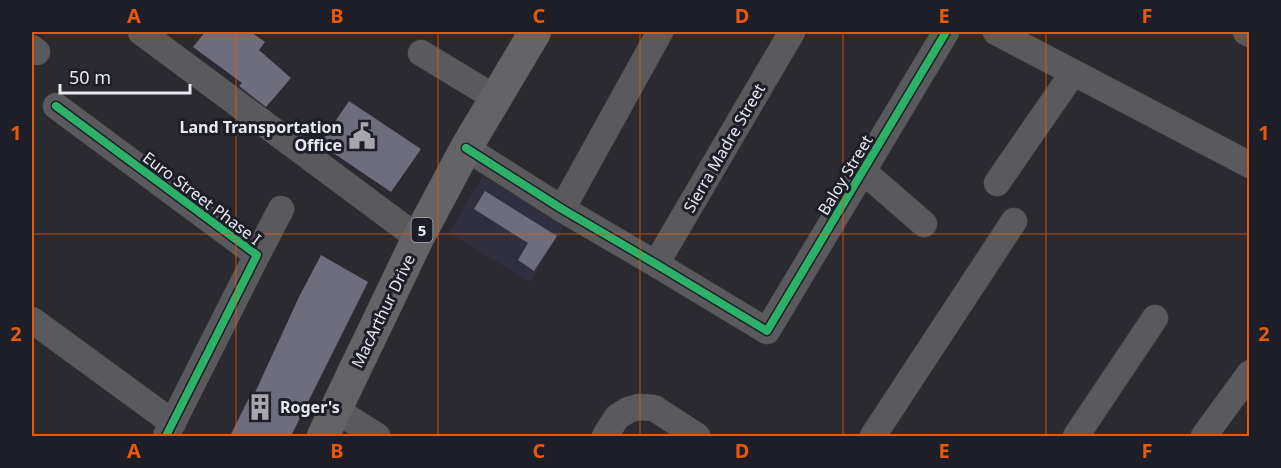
<svg xmlns="http://www.w3.org/2000/svg" width="1281" height="468" viewBox="0 0 1281 468" font-family="'Noto Sans',sans-serif">
<style>
.built{fill:#2f2f3e}
.building{fill:#6e6d7b}
.lines{fill:none;stroke-linecap:round;stroke-linejoin:round}
.minor-casing{stroke:#45454a;stroke-width:27}
.major-casing{stroke:#45454a;stroke-width:33}
.minor{stroke:#5a5a5d;stroke-width:26}
.major{stroke:#646467;stroke-width:32}
.cycleway-casing{stroke:#1e1e28;stroke-width:11}
.cycleway{stroke:#2db169;stroke-width:8}
.grid{fill:none;stroke:#e8590c;stroke-width:1.5;stroke-opacity:0.55}
.labels{text-anchor:middle;dominant-baseline:central;stroke-width:6;stroke-linejoin:round;paint-order:stroke}
.shield{fill:#1e1e28;stroke:#ababb3;stroke-width:1.5}
.shield-label{font-size:15px;font-weight:bold;fill:#e8e8ef}
.poi-label{font-size:16px;font-weight:bold;fill:#e8e8ef;stroke:#1e1e28;text-anchor:end}
.street-label{font-size:16px;fill:#e8e8ef;stroke:#1e1e28}
.neatline{fill:none;stroke:#e8590c;stroke-width:2}
.grid-label{font-size:20px;text-anchor:middle;font-weight:bold;fill:#e8590c}
</style>
<rect width="100%" height="100%" fill="#2a2a30"/>
<path class="built" d="M 483,176 L 565,225 L 530,282 L 449,233 Z"/>
<path class="building" d="M 205,32 L 251,32 L 265,42 L 259,50 L 291,78 L 266,107 L 239,86 L 242,83 L 193,47 Z
M 349,101 L 421,149 L 391,192 L 320,144 Z
M 485,191 L 557,236 L 534,271 L 518,260 L 528,243 L 474,209 Z
M 321,255 L 368,282 L 291,436 L 230,436 L 250,396 L 253,397 L 299,297 Z"/>
<g class="lines">
<defs>
<path id="minor" d="M 141,32 L 418,238
M 996,32 L 1250,165
M 1246,32 L 1250,34
M 32,48 L 37,52
M 421,53 L 497,99
M 56,106 L 257,255 L 166,436
M 466,148 L 562,209 L 656,264 L 767,331 L 946,32
M 863,171 L 924,224
M 997,183 L 1073,73
M 562,209 L 660,32
M 257,255 L 281,209
M 656,264 L 792,32
M 32,320 L 173,423
M 336,410 L 377,436
M 605,436 L 617,417 L 628,410 L 639,407 L 654,408 L 697,436
M 873,436 L 1014,221
M 1076,436 L 1155,318
M 1204,436 L 1250,373"/>
<path id="major" d="M 323,436 L 418,238 L 466,148 L 535,32"/>
</defs>
<use href="#minor" class="minor-casing"/>
<use href="#major" class="major-casing"/>
<use href="#minor" class="minor"/>
<use href="#major" class="major"/>
<defs>
<path id="cycleway" d="M 56,106 L 257,255 L 166,436
M 466,148 L 562,209 L 656,264 L 767,331 L 946,32"/>
</defs>
<use href="#cycleway" class="cycleway-casing"/>
<use href="#cycleway" class="cycleway"/>
</g>
<path class="grid" d="M 236,32 L 236,436M 438,32 L 438,436M 640,32 L 640,436M 843,32 L 843,436M 1046,32 L 1046,436M 32,234 L 1250,234"/>
<defs>
<symbol id="civic-bare" viewBox="-9 -9 18 18"><path d="M-.6-6.5H3V-4.5H.6V-3L4-1V1h2V6H-6V1h2V-1L-.6-3ZM-1.2 2.5V6h2.4V2.5Z" fill="#a6a6ac" stroke="#1e1e28" stroke-width="2.5" paint-order="stroke"/></symbol>
<symbol id="building-bare" viewBox="-9 -9 18 18"><path d="M-4-6H4V6H1V3H-1V6H-4ZM-2.5-4.3h1.7v1.8h-1.7ZM.8-4.3h1.7v1.8H.8ZM-2.5-1h1.7V.8h-1.7ZM.8-1h1.7V.8H.8Z" fill="#a6a6ac" stroke="#1e1e28" stroke-width="2.5" paint-order="stroke"/></symbol>
</defs>
<g fill-rule="evenodd">
<use href="#civic-bare" x="343" y="117" width="38" height="38"/>
<use href="#building-bare" x="241" y="388" width="38" height="38"/>
</g>
<g class="labels">
<rect class="shield" x="411.5" y="218" width="21" height="24" rx="4.5"/>
<g class="shield-label">
<text x="422" y="230">5</text>
</g>
<g class="poi-label">
<text x="342" y="127">Land Transportation<tspan x="342" dy="18">Office</tspan></text>
<text x="280" y="407" text-anchor="start">Roger's</text>
</g>
<g class="street-label">
<text transform="translate(724 148) rotate(-60)">Sierra Madre Street</text>
<text transform="translate(845 175) rotate(-59)">Baloy Street</text>
<text transform="translate(202 198) rotate(37)">Euro Street Phase I</text>
<text transform="translate(383 311) rotate(-64)">MacArthur Drive</text>
</g>
</g>
<rect width="1281" height="468" fill="none" stroke="#1e1e28" stroke-width="66"/>
<path d="M60 84v9h130v-9" fill="none" stroke="#e8e8ef" stroke-width="3"/>
<text x="69" y="84" font-size="18" fill="#e8e8ef" stroke="#1e1e28" stroke-width="4.5" paint-order="stroke">50 m</text>
<rect x="33" y="33" width="1215" height="402" class="neatline"/>
<g class="grid-label">
<text x="134" y="23">A</text>
<text x="337" y="23">B</text>
<text x="539" y="23">C</text>
<text x="742" y="23">D</text>
<text x="944" y="23">E</text>
<text x="1147" y="23">F</text>
<text x="16" y="140">1</text>
<text x="1264" y="140">1</text>
<text x="16" y="341">2</text>
<text x="1264" y="341">2</text>
<text x="134" y="458">A</text>
<text x="337" y="458">B</text>
<text x="539" y="458">C</text>
<text x="742" y="458">D</text>
<text x="944" y="458">E</text>
<text x="1147" y="458">F</text>
</g>
</svg>
